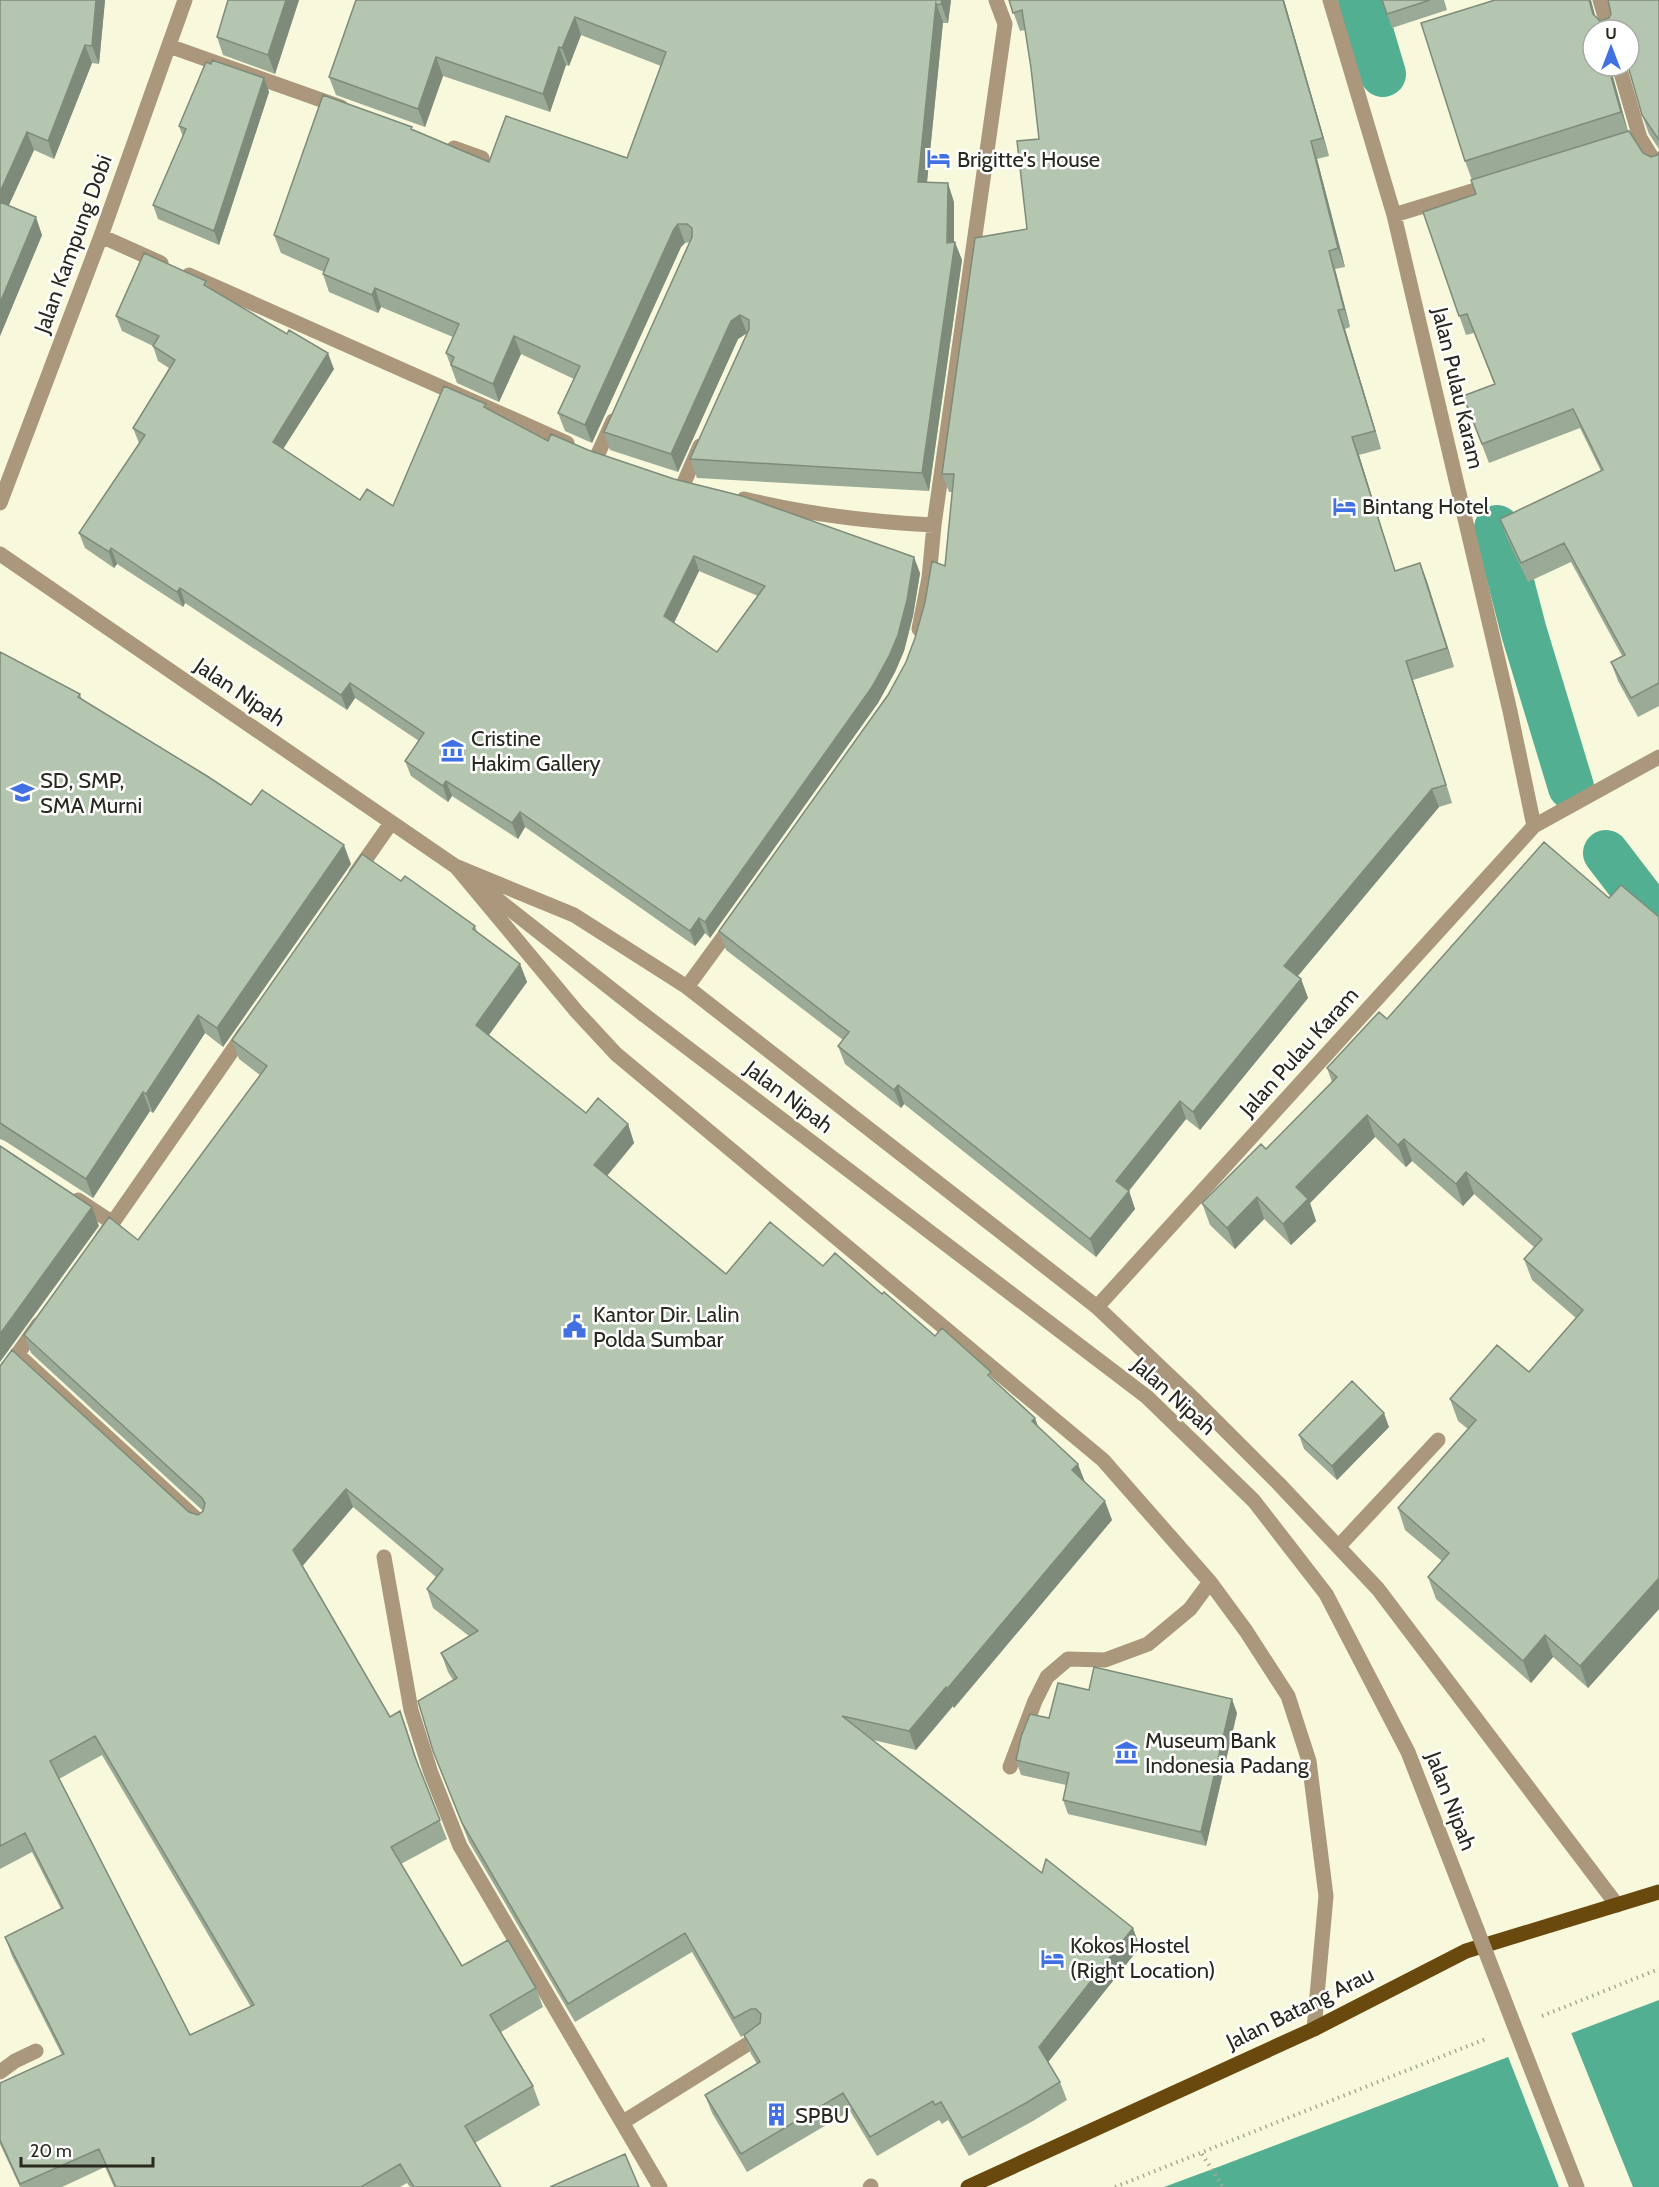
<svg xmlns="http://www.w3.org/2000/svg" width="1659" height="2187" viewBox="0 0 1659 2187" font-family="Cabin,sans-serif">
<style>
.water{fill:#53af92}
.pier{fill:#f8f9dc}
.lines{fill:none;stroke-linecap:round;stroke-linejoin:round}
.canal{stroke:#53af92;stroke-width:46}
.path{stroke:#a8a993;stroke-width:4;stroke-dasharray:1.5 4.5;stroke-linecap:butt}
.minor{stroke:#aa977c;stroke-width:15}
.major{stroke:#6a490e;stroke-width:15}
.minor-bridge{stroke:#aa977c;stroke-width:15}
.wall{fill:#9baa96;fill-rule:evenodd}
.shaded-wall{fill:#7e8b7a}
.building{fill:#b4c6af;stroke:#7e8b7a;stroke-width:1.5;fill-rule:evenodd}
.labels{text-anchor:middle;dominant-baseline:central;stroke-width:5;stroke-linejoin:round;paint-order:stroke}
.poi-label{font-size:22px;fill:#29291f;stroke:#fff;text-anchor:start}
.street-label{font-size:22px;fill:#29291f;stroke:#fff}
</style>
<rect width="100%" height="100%" fill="#f8f9dc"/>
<path class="water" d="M 1659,2000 L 1659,2187 L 1164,2187 L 1210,2170 Z"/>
<path class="pier" d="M 1570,2030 L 1633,2187 L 1559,2187 L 1507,2054 Z"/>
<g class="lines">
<path class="canal" d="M 1361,0 L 1383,74
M 1497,528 L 1524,632 L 1571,787
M 1606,853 L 1649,909 L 1659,918"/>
<path class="path" d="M 1542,2016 L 1659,1969
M 1202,2154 L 1223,2187
M 1115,2187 L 1488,2038"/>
<path class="minor" d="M 1330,0 L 1394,215 L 1510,711 L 1534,826
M 1600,0 L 1609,30
M 169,46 L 341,107
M 1619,66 L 1640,138
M 1615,146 L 1640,138 L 1656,164 L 1659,166
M 454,148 L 482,158
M 1394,215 L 1492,185
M 101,236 L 161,263
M 189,275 L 567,443
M 597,456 L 613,421
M 683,485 L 700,446
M 744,499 C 807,514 869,522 934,525
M 0,503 L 101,236 L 185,0
M 0,554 L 455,866 L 643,1014
M 919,629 L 929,578 L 934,525 L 1005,24 L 996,0
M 455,866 L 574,915 L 687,987 L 1097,1307 L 1198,1403 L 1279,1484 L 1378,1589 L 1617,1905
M 457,868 L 577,1012 L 616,1054 L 1103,1460 L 1210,1582 L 1246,1631 L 1288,1696 L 1309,1761 L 1326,1896 L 1314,2029
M 356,873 L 391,823
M 687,987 L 733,924
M 78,1200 L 113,1223
M 102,1238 L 246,1031
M 1097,1307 L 1534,826 L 1659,757
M 17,1354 L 202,1524
M 0,1379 L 38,1325
M 1339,1546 L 1438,1440
M 384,1557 L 411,1710 L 431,1773 L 460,1846 L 660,2187
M 1010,1767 L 1035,1701 L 1047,1677 L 1068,1659 L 1105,1660 L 1148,1644 L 1190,1609 L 1210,1582
M 0,2072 L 15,2061 L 36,2051
M 623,2122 L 759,2037
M 870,2187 L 871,2186"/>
<path class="major" d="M 968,2187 L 1314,2029 L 1466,1951 L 1659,1892"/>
<path class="minor-bridge" d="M 643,1014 L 1147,1397 L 1254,1501 L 1326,1594 L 1408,1752 L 1577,2187"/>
</g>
<path class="wall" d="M 0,0 L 105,0 L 99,64 L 92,63 L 54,159 L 34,150 L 9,205 L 42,235 L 0,336 Z
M 299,0 L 275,74 L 223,55 L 217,37 Z
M 356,0 L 951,0 L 948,23 L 943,23 L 943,22 L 927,183 L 954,202 L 954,242 L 962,260 L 929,491 L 697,478 L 690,459 L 747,333 L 738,339 L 678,472 L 610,450 L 604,432 L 690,242 L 685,243 L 681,247 L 592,443 L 565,431 L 558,413 L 574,379 L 521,354 L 499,402 L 457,383 L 446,353 L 453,337 L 381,307 L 378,313 L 329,292 L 323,274 L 324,272 L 281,253 L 274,235 L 413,130 L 489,162 L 627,158 L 661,66 L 581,35 L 569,66 L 566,65 L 550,112 L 443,76 L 425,127 L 336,95 L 329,77 Z
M 1009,0 L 1284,0 L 1329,156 L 1317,159 L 1345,267 L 1335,269 L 1350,327 L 1345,329 L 1381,449 L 1359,455 L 1395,571 L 1420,563 L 1454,667 L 1413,680 L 1452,803 L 1439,807 L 1298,976 L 1301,979 L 1308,998 L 1200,1130 L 1186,1119 L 1129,1191 L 1135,1209 L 1096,1257 L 904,1104 L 901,1108 L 845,1064 L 838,1046 L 843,1040 L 726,950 L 719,931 L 888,695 L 906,662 L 945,566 L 952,492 L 949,492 L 942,474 L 1027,229 L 1039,139 L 1031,68 L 1025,30 L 1020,31 Z
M 1382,0 L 1444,0 L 1447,10 L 1392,28 Z
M 1659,0 L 1659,149 L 1649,134 L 1642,115 L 1629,30 L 1593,30 L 1593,66 L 1610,66 L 1628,131 L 1643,153 L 1651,157 L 1657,155 L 1659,152 L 1659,706 L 1638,717 L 1618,681 L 1611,662 L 1622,656 L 1571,562 L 1528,582 L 1507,538 L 1500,519 L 1601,471 L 1580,428 L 1489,463 L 1463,396 L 1494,384 L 1474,333 L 1466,335 L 1423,212 L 1476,194 L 1472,180 L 1465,161 L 1591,2 L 1595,16 L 1600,21 Z
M 264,78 L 269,92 L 219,245 L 158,219 L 153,205 L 183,137 L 179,126 Z
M 206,281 L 209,287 L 334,369 L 283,449 L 360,500 L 393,506 L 486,404 L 487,409 L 548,441 L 588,450 L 920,573 L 913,616 L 904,651 L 895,672 L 878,703 L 710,938 L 705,933 L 695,946 L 525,827 L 518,839 L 452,796 L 448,802 L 411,776 L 405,761 L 419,741 L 355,698 L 347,710 L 185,603 L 183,607 L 117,564 L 114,568 L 85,548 L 79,533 L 139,443 L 133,428 L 169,368 L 158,361 L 153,346 L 122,331 L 116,316 ZM 699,571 L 758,596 L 717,652 L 674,623 Z
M 0,652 L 80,694 L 82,700 L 251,805 L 351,864 L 223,1047 L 205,1033 L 153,1113 L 150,1111 L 93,1198 L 5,1141 L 0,1139 Z
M 401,881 L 475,926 L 477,932 L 520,964 L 527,982 L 489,1035 L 586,1113 L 628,1124 L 634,1143 L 607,1176 L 726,1274 L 823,1266 L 882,1294 L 935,1336 L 994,1380 L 1038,1427 L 1085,1482 L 1112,1520 L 954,1708 L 953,1706 L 916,1750 L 873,1740 L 1042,1873 L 1140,1947 L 1048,2062 L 1060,2082 L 1067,2100 L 1033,2121 L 969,2156 L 948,2120 L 942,2124 L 939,2120 L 877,2156 L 850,2111 L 747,2172 L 712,2113 L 705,2095 L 757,2064 L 751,2054 L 744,2035 L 741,2037 L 692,1952 L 575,2022 L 469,1842 L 433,1751 L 453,1680 L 448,1672 L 441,1653 L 469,1636 L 433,1608 L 427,1589 L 436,1577 L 353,1507 L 302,1566 L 390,1717 L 400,1711 L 419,1768 L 447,1839 L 401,1864 L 462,1966 L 536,1988 L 543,2007 L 501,2032 L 533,2086 L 540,2105 L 475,2143 L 501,2187 L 410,2187 L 407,2183 L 400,2187 L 114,2187 L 105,2167 L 62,2187 L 20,2187 L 0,2144 L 0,2083 L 62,2055 L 12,1956 L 5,1937 L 61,1909 L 32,1852 L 0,1869 L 0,1366 L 189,1512 L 198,1515 L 203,1511 L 31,1353 L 24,1335 L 138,1240 L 260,1075 L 239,1059 L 232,1040 ZM 102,1755 L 251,2007 L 190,2035 L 59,1779 Z
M 1609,898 L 1659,917 L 1659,1609 L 1588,1688 L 1553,1657 L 1531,1683 L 1436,1599 L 1428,1577 L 1442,1561 L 1405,1530 L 1398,1508 L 1468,1429 L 1458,1421 L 1450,1399 L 1529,1372 L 1576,1318 L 1532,1280 L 1524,1259 L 1534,1247 L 1474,1194 L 1463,1206 L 1412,1161 L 1406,1167 L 1375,1137 L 1310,1203 L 1316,1221 L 1291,1245 L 1264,1219 L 1235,1249 L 1210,1225 L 1202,1203 L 1266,1149 L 1332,1082 L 1327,1068 L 1387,1019 Z
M 1389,1427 L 1337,1480 L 1304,1449 L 1299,1435 Z
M 1089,1690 L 1237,1713 L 1206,1846 L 1068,1814 L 1063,1800 L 1066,1785 L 1021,1775 L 1016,1760 L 1049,1718 Z"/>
<path class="shaded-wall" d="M 96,0 L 105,0 L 99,64 L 92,46 Z
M 286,0 L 299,0 L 275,74 L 268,55 Z
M 942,0 L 951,0 L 948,23 L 941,4 Z
M 1283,0 L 1284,0 L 1329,156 L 1323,138 Z
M 1589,0 L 1591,0 L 1599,30 Z
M 936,3 L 943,22 L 925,201 L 918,182 Z
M 575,17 L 581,35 L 569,66 L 562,48 Z
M 85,45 L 92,63 L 54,159 L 48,141 Z
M 559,47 L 566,65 L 550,112 L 543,94 Z
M 436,57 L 443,76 L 425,127 L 418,109 Z
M 1608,66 L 1610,66 L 1628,132 L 1621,112 Z
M 264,78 L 269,92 L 219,245 L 214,231 Z
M 27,132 L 34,150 L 3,218 L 0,210 L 0,192 Z
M 1311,141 L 1317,159 L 1345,267 L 1338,248 Z
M 948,183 L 954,202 L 954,249 L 955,242 L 962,260 L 929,491 L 922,473 L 947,243 Z
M 36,217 L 42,235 L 0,336 L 0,303 Z
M 678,224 L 685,243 L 681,247 L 592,443 L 585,425 L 674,229 Z
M 1329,251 L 1335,269 L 1350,327 L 1344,309 Z
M 375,288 L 381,307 L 378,313 L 372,295 Z
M 1338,310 L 1345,329 L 1381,449 L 1375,431 Z
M 740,315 L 747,333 L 738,339 L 678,472 L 671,454 L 731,321 Z
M 514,336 L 521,354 L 499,402 L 493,384 Z
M 328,353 L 334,369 L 278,457 L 273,442 Z
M 1352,437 L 1359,455 L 1401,590 L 1395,571 Z
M 111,548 L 117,564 L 114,568 L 109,552 Z
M 694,556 L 699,571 L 670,631 L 664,616 Z
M 914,557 L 920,573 L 913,616 L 904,651 L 895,672 L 878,703 L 710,938 L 705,922 Z
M 1420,563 L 1427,581 L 1454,667 L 1447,648 Z
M 180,588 L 185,603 L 183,607 L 177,592 Z
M 1406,661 L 1413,680 L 1452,803 L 1446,785 Z
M 350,683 L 355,698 L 347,710 L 341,695 Z
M 446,781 L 452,796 L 448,802 L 443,786 Z
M 1432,789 L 1439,807 L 1291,984 L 1284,966 Z
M 520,812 L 525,827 L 518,839 L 512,823 Z
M 344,845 L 351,864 L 223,1047 L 217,1028 Z
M 699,918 L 705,933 L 695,946 L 690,931 Z
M 520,964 L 527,982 L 483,1043 L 476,1025 Z
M 1301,979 L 1308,998 L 1200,1130 L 1193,1112 Z
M 198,1015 L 205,1033 L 153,1113 L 146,1094 Z
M 898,1085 L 904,1104 L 901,1108 L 894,1090 Z
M 143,1092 L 150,1111 L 93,1198 L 86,1179 Z
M 1180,1101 L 1186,1119 L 1122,1199 L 1116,1181 Z
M 1367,1115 L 1375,1137 L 1310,1203 L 1316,1221 L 1291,1245 L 1283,1224 L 1296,1187 Z
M 628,1124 L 634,1143 L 601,1183 L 594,1165 Z
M 1404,1139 L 1412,1161 L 1406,1167 L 1398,1145 Z
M 1466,1172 L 1474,1194 L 1463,1206 L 1456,1184 Z
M 1129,1191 L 1135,1209 L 1096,1257 L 1090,1239 Z
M 1257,1197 L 1264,1219 L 1235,1249 L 1227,1228 Z
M 92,1207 L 99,1226 L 0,1362 L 0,1334 Z
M 1384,1413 L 1389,1427 L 1337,1480 L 1332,1466 Z
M 1035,1418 L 1042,1437 L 1032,1421 Z
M 1078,1464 L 1085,1482 L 1072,1470 Z
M 346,1489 L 353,1507 L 300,1569 L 293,1550 Z
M 1105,1501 L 1112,1520 L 954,1708 L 947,1689 Z
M 1659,1578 L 1659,1609 L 1588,1688 L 1580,1666 Z
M 1545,1635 L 1553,1657 L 1531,1683 L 1523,1661 Z
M 946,1687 L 953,1706 L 916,1750 L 909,1731 Z
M 1232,1699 L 1237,1713 L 1206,1846 L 1201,1832 Z
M 400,1711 L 407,1730 L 422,1776 L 415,1757 Z
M 1133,1928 L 1140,1947 L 1045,2066 L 1039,2047 Z"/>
<path class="building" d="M 0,0 L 96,0 L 92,46 L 85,45 L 48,141 L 27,132 L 0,192 Z
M 228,0 L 286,0 L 268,55 L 217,37 Z
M 356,0 L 942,0 L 941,4 L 937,5 L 936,3 L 918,182 L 948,183 L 947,243 L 955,242 L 922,473 L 690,459 L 749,329 L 749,320 L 740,315 L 731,321 L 671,454 L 604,432 L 692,237 L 692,228 L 687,224 L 678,224 L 674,229 L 585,425 L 558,413 L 580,366 L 514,336 L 493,384 L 451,365 L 454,357 L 446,353 L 459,324 L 375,288 L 372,295 L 323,274 L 329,259 L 274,235 L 323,95 L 412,127 L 411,129 L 489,162 L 506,116 L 627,158 L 666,52 L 575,17 L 562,48 L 559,47 L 543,94 L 436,57 L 418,109 L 329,77 Z
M 1009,0 L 1283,0 L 1323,138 L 1311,141 L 1338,248 L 1329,251 L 1344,309 L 1338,310 L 1375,431 L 1352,437 L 1395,571 L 1420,563 L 1447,648 L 1406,661 L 1446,785 L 1432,789 L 1284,966 L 1301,979 L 1193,1112 L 1180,1101 L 1116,1181 L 1129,1191 L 1090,1239 L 898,1085 L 894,1090 L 838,1046 L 849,1032 L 719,931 L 888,695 L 906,662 L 915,638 L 925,602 L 932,561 L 945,566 L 954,474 L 942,474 L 975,238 L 1027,229 L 1017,141 L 1039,139 L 1031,68 L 1022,10 L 1013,13 Z
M 1382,0 L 1430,0 L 1387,14 Z
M 1495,0 L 1589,0 L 1593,14 L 1600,21 L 1609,18 L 1611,14 L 1608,0 L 1659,0 L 1659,140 L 1642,115 L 1628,66 L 1629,66 L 1629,30 L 1593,30 L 1593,66 L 1608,66 L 1621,112 L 1465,161 L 1421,23 Z
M 212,60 L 264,78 L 214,231 L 153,205 L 186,129 L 179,126 L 206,62 L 211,64 Z
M 1629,131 L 1643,153 L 1651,157 L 1657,155 L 1659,152 L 1659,683 L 1631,698 L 1611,662 L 1625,655 L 1564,543 L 1521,563 L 1500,519 L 1603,470 L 1573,409 L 1482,444 L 1463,396 L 1495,384 L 1467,314 L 1459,316 L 1423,212 L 1476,194 L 1471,180 Z
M 0,202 L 36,217 L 0,303 Z
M 144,253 L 206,281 L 204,285 L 287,334 L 289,330 L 328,353 L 273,442 L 360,500 L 367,489 L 393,506 L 444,386 L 486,404 L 484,407 L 548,441 L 551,434 L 588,450 L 674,479 L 742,496 L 914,557 L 907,600 L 898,635 L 889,656 L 872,687 L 705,922 L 699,918 L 690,931 L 520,812 L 512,823 L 446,781 L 443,786 L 405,761 L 424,733 L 350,683 L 341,695 L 180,588 L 177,592 L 111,548 L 109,552 L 79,533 L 145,435 L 133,428 L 175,360 L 153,346 L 159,336 L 116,316 ZM 694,556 L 765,586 L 717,652 L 664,616 Z
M 0,652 L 80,694 L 78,697 L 207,776 L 251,805 L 262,790 L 344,845 L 217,1028 L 198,1015 L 146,1094 L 143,1092 L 86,1179 L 0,1123 Z
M 1544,842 L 1609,898 L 1621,885 L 1659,917 L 1659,1578 L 1580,1666 L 1545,1635 L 1523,1661 L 1428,1577 L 1449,1553 L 1398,1508 L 1476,1420 L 1450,1399 L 1497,1345 L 1529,1372 L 1583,1310 L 1524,1259 L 1542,1239 L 1466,1172 L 1456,1184 L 1404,1139 L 1398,1145 L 1367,1115 L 1296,1187 L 1308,1199 L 1283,1224 L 1257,1197 L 1227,1228 L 1202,1203 L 1261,1144 L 1266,1149 L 1337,1077 L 1327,1068 L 1379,1012 L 1387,1019 Z
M 362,854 L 401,881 L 405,876 L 475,926 L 473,929 L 520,964 L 476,1025 L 586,1113 L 598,1098 L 628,1124 L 594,1165 L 726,1274 L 770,1222 L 823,1266 L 835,1253 L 882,1294 L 884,1292 L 935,1336 L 942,1328 L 991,1372 L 988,1375 L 1035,1418 L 1032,1421 L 1078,1464 L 1072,1470 L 1105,1501 L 947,1689 L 946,1687 L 909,1731 L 842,1716 L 1042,1873 L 1046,1859 L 1133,1928 L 1039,2047 L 1060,2082 L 1026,2103 L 962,2138 L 941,2102 L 935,2105 L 933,2101 L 870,2137 L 843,2093 L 741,2154 L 705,2095 L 760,2062 L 744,2035 L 760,2023 L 761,2014 L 756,2009 L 751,2009 L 734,2018 L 685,1933 L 568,2004 L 462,1823 L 433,1751 L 418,1701 L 457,1678 L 441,1653 L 478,1631 L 427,1589 L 443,1569 L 346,1489 L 293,1550 L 390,1717 L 400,1711 L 415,1757 L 440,1820 L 391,1847 L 462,1966 L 508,1940 L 536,1988 L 490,2015 L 533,2086 L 465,2126 L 501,2187 L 414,2187 L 400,2164 L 361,2187 L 116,2187 L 99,2149 L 20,2184 L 0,2140 L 0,2083 L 64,2054 L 5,1937 L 63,1908 L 25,1833 L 0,1846 L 0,1366 L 12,1350 L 189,1512 L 198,1515 L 203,1511 L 205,1503 L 202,1498 L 24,1335 L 109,1217 L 138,1240 L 267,1066 L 232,1040 ZM 95,1736 L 254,2005 L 190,2035 L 50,1761 Z
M 0,1146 L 92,1207 L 0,1334 Z
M 1352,1381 L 1384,1413 L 1332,1466 L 1299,1435 Z
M 1094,1667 L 1232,1699 L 1201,1832 L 1063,1800 L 1069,1773 L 1016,1760 L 1021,1737 L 1030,1714 L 1049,1718 L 1058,1683 L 1089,1690 Z
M 625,2154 L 639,2187 L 550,2187 Z"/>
<defs>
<symbol id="hotel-bare" viewBox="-9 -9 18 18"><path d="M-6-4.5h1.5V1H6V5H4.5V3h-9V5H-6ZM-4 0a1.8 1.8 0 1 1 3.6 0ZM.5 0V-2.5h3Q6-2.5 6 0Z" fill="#4070e1" stroke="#fff" stroke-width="2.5" paint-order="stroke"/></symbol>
<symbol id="museum-bare" viewBox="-9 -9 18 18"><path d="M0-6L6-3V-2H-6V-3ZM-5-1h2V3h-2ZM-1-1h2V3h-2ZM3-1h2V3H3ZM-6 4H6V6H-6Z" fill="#4070e1" stroke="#fff" stroke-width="2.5" paint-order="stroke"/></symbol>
<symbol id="school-bare" viewBox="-9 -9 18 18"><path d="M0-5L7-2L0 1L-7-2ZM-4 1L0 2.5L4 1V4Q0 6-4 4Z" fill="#4070e1" stroke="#fff" stroke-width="2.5" paint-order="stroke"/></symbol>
<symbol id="civic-bare" viewBox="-9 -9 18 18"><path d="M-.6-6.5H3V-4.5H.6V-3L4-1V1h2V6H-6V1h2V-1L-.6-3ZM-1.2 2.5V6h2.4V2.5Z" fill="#4070e1" stroke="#fff" stroke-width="2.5" paint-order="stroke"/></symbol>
<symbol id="building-bare" viewBox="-9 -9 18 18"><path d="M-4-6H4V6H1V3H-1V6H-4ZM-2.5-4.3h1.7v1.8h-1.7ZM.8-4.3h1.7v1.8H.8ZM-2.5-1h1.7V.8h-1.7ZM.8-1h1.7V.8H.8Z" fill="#4070e1" stroke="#fff" stroke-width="2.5" paint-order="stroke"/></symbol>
</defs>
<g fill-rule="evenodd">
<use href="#hotel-bare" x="922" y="142" width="33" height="33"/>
<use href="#hotel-bare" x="1328" y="490" width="33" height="33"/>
<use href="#museum-bare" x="436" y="734" width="33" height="33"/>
<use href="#school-bare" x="6" y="776" width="33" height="33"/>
<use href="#civic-bare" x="558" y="1310" width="33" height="33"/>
<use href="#museum-bare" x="1110" y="1736" width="33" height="33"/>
<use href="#hotel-bare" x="1036" y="1942" width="33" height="33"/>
<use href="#building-bare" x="760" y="2098" width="33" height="33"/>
</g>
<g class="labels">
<g class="poi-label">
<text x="957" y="159">Brigitte's House</text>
<text x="1362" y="506">Bintang Hotel</text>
<text x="471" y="738">Cristine<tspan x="471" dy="25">Hakim Gallery</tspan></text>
<text x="40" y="780">SD, SMP,<tspan x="40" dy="25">SMA Murni</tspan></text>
<text x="593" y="1314">Kantor Dir. Lalin<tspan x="593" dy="25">Polda Sumbar</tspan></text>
<text x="1145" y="1740">Museum Bank<tspan x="1145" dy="25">Indonesia Padang</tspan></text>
<text x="1070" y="1945">Kokos Hostel<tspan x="1070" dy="25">(Right Location)</tspan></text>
<text x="795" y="2115">SPBU</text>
</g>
<g class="street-label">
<text transform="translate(73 244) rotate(-70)">Jalan Kampung Dobi</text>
<text transform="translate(1458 388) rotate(77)">Jalan Pulau Karam</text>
<text transform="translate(240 692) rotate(34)">Jalan Nipah</text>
<text transform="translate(1299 1052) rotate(-48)">Jalan Pulau Karam</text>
<text transform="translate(789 1097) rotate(37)">Jalan Nipah</text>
<text transform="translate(1174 1396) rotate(42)">Jalan Nipah</text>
<text transform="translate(1451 1801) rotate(69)">Jalan Nipah</text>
<text transform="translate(1300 2008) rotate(-26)">Jalan Batang Arau</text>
</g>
</g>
<g transform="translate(1611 48)"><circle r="28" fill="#ffffff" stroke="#a9a9a5" stroke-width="1.5"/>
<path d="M0-4.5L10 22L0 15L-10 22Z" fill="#4070e1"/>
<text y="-9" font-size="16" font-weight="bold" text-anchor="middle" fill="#29291f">U</text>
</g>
<path d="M21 2157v9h132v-9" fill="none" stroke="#29291f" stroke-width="3"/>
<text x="30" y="2157" font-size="18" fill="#29291f" stroke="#ffffff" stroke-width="4.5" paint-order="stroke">20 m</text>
</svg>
